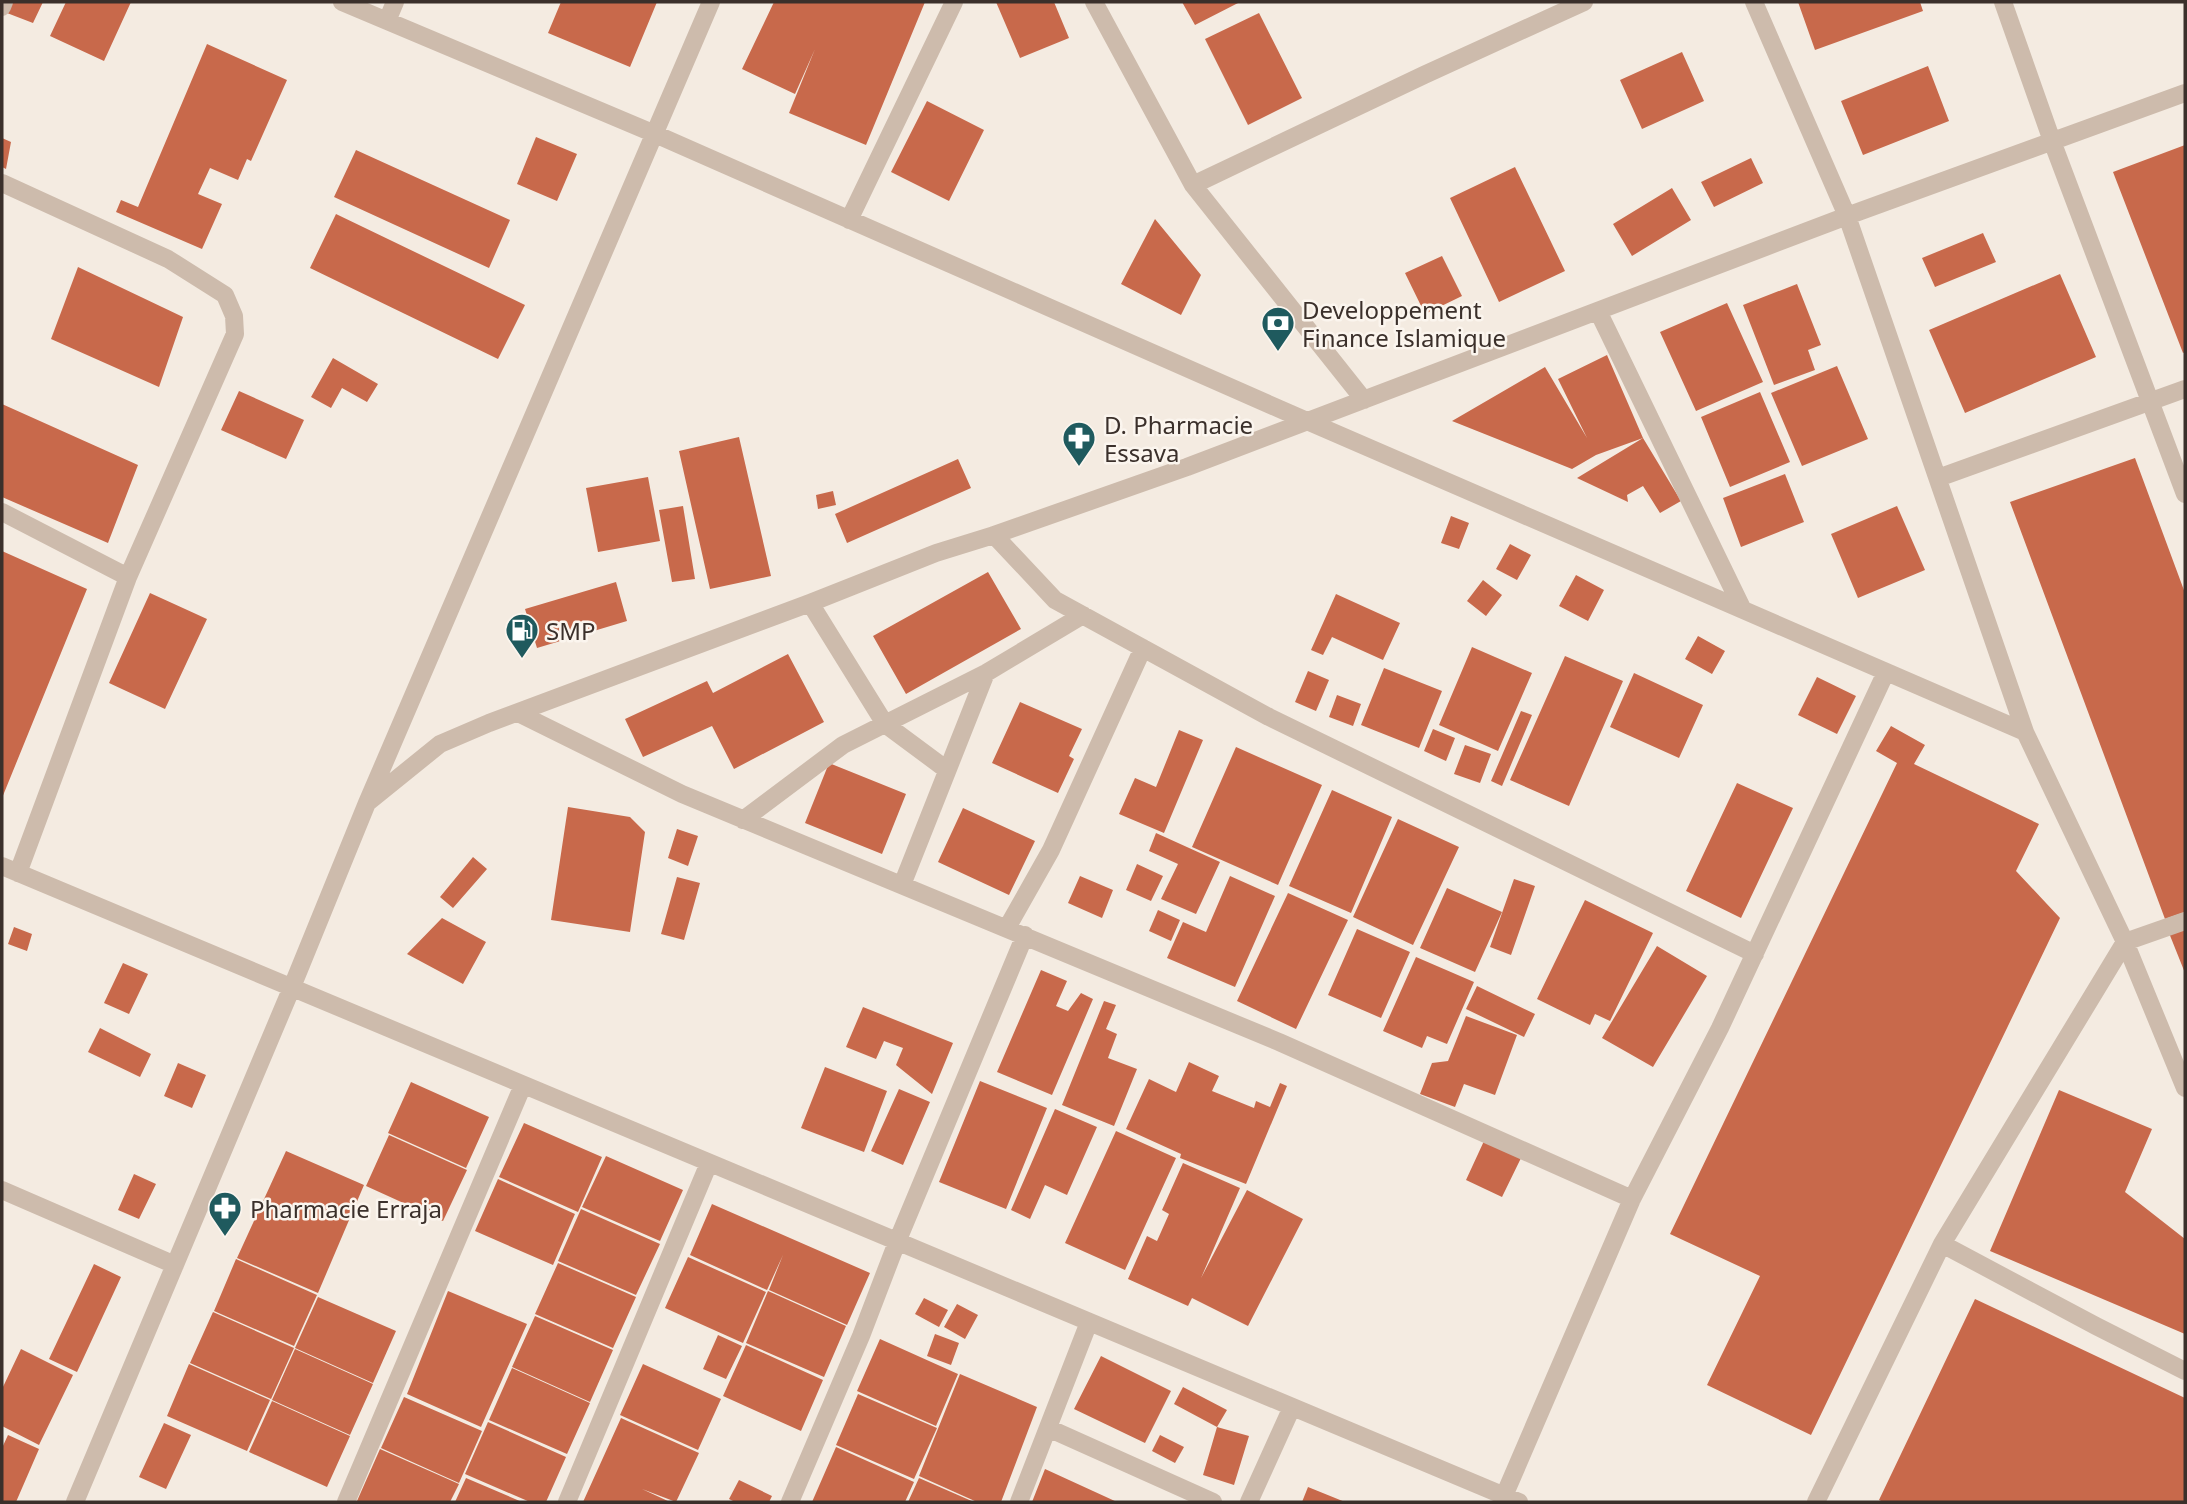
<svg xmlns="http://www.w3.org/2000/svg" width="2187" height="1504" viewBox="0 0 2187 1504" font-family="'Noto Sans',sans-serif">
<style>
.building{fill:#c8694b}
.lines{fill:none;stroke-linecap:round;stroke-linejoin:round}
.minor{stroke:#cdbbac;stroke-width:18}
.labels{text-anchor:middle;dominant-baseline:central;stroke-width:5;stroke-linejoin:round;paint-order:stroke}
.poi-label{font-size:24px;fill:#3b302b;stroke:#fbf5ee;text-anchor:start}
</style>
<rect width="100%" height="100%" fill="#f4ebe1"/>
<path class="building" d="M 12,2 L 43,2 L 33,23 L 7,13 Z
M 66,2 L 131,2 L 104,61 L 50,36 Z
M 561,2 L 657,2 L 630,67 L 548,33 Z
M 774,2 L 925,2 L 866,145 L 789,113 L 815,49 L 795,94 L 742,69 Z
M 996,2 L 1054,2 L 1069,38 L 1020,58 Z
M 1182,2 L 1240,2 L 1195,25 Z
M 1798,2 L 1920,2 L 1923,11 L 1815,50 Z
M 1259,13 L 1302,98 L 1248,125 L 1205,39 Z
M 207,44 L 287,80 L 251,161 L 247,159 L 238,180 L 210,168 L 198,194 L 222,204 L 202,249 L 116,212 L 121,200 L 138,207 Z
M 1682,52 L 1704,101 L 1642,129 L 1620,80 Z
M 1928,66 L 1949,121 L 1863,155 L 1841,101 Z
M 927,101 L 984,130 L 949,201 L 891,172 Z
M 536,137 L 577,154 L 557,201 L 517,184 Z
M 2,138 L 11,142 L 6,169 L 2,167 Z
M 2185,145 L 2185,352 L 2183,353 L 2113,172 Z
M 356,150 L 510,220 L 489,268 L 334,197 Z
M 1751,158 L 1763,183 L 1714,207 L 1701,182 Z
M 1515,167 L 1565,271 L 1499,302 L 1450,198 Z
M 1672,188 L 1691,220 L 1632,256 L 1613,224 Z
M 336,214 L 525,305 L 498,359 L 310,268 Z
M 1155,219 L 1201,275 L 1181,315 L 1121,284 Z
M 1983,233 L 1996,262 L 1935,287 L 1922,258 Z
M 1442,256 L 1462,296 L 1425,314 L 1405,273 Z
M 78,267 L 183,317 L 159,387 L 51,339 Z
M 2060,274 L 2096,357 L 1965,413 L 1929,330 Z
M 1797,284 L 1821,345 L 1808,350 L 1815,370 L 1774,385 L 1743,305 Z
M 1727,303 L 1763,382 L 1696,411 L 1660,332 Z
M 1607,355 L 1643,438 L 1681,501 L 1660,513 L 1643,486 L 1627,495 L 1628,502 L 1577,478 L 1643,438 L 1596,455 L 1572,469 L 1452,421 L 1545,367 L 1587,438 L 1558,379 Z
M 333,358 L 378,384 L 367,402 L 342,388 L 331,408 L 311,397 Z
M 1837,366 L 1868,439 L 1802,466 L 1771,393 Z
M 239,391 L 304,420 L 286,459 L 221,430 Z
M 1760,392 L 1790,462 L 1730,487 L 1701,417 Z
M 2,404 L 138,465 L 108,543 L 2,497 Z
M 739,437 L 771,576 L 710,589 L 679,451 Z
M 2135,458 L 2185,593 L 2185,912 L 2165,919 L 2010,502 Z
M 958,459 L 971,488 L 847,543 L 835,514 Z
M 1785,474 L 1804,522 L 1741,547 L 1723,498 Z
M 648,477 L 660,541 L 598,552 L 586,488 Z
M 833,491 L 836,505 L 818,509 L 816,495 Z
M 683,506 L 695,579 L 672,582 L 659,510 Z
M 1897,506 L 1925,570 L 1858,598 L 1831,534 Z
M 1451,516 L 1469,523 L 1459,549 L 1441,543 Z
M 1510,544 L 1531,555 L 1517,580 L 1496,569 Z
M 2,551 L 87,589 L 2,798 Z
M 988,572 L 1021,629 L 906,694 L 873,636 Z
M 1576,575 L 1604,590 L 1588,621 L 1559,606 Z
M 1483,580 L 1502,595 L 1486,616 L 1467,601 Z
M 616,582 L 627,621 L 537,648 L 525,609 Z
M 150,593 L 207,619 L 165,709 L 109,683 Z
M 1336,594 L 1400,623 L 1383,660 L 1332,637 L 1323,655 L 1311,650 Z
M 1698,636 L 1725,651 L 1712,674 L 1685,659 Z
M 1472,647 L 1532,673 L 1498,751 L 1439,725 Z
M 788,654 L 824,722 L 734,769 L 712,726 L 643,757 L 625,719 L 707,681 L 713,693 Z
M 1565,656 L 1623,681 L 1569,806 L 1510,780 Z
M 1384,668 L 1442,691 L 1419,748 L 1361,725 Z
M 1308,671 L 1329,680 L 1316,711 L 1295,702 Z
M 1634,673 L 1703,705 L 1679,758 L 1610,727 Z
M 1817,677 L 1856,696 L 1837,734 L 1798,715 Z
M 1337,695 L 1361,704 L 1353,726 L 1329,717 Z
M 1020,702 L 1082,729 L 1069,756 L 1074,759 L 1058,793 L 992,763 Z
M 1521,711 L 1532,715 L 1502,786 L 1491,781 Z
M 1891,726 L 1925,745 L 1914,764 L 2039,824 L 2016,871 L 2060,918 L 1811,1435 L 1707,1385 L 1760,1276 L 1670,1234 L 1897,763 L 1876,751 Z
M 1433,729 L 1455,738 L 1446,761 L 1424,751 Z
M 1179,730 L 1203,740 L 1164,833 L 1119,814 L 1135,778 L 1156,787 Z
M 1465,745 L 1491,754 L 1480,783 L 1454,774 Z
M 1236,747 L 1322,785 L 1278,885 L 1192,847 Z
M 829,763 L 906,794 L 882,854 L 805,823 Z
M 1737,783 L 1793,808 L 1741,918 L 1686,891 Z
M 1332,790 L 1392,817 L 1351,913 L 1289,886 Z
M 568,807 L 630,817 L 645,832 L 630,932 L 551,920 Z
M 963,808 L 1035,841 L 1009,895 L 938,862 Z
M 1398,819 L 1459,847 L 1413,945 L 1353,917 Z
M 677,829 L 698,836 L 688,866 L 668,858 Z
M 1156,833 L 1220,862 L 1196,914 L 1161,899 L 1178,864 L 1149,851 Z
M 473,857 L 487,869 L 453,908 L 440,897 Z
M 1137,864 L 1163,876 L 1151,901 L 1126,890 Z
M 1080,876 L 1113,890 L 1102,918 L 1068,903 Z
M 1230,876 L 1275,896 L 1235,987 L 1167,958 L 1183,922 L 1206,932 Z
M 677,877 L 700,883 L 684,940 L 661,934 Z
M 1514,879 L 1535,886 L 1511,955 L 1490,947 Z
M 1447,888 L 1502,912 L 1475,972 L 1420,948 Z
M 1288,893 L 1348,920 L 1296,1029 L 1237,1001 Z
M 1585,900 L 1653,933 L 1610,1021 L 1595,1014 L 1590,1025 L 1537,999 Z
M 1158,910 L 1180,920 L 1171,941 L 1149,931 Z
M 442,918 L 486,942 L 463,984 L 407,954 Z
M 14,927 L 32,934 L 27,951 L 8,944 Z
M 1357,929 L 1410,952 L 1381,1018 L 1328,995 Z
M 2185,929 L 2185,973 L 2169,933 Z
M 1657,946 L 1707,976 L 1653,1067 L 1602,1038 Z
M 1416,957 L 1474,982 L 1447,1044 L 1427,1036 L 1422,1048 L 1383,1031 Z
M 123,963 L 148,974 L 129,1014 L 104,1003 Z
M 1041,970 L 1067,981 L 1056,1006 L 1068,1011 L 1081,993 L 1093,999 L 1052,1095 L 997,1072 Z
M 1477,986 L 1535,1014 L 1524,1037 L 1466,1009 Z
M 1104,1001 L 1116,1005 L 1106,1029 L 1117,1034 L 1108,1058 L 1137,1069 L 1114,1126 L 1062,1105 Z
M 863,1007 L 953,1043 L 932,1094 L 896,1065 L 903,1048 L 884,1041 L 876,1059 L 846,1047 Z
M 1466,1016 L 1517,1035 L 1495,1095 L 1464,1084 L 1455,1107 L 1420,1094 L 1432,1063 L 1448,1061 Z
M 100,1028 L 151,1054 L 140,1077 L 88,1052 Z
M 1189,1062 L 1219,1076 L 1212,1091 L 1254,1108 L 1256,1101 L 1270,1107 L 1280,1083 L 1287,1086 L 1246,1184 L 1180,1158 L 1181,1154 L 1126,1129 L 1149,1079 L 1176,1092 Z
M 178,1063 L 206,1075 L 192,1108 L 164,1096 Z
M 825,1067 L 887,1091 L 864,1152 L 801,1128 Z
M 980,1081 L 1047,1108 L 1006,1209 L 939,1182 Z
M 411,1082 L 489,1117 L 466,1168 L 388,1133 Z
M 899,1089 L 930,1102 L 903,1165 L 871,1151 Z
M 2059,1090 L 2152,1129 L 2125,1192 L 2185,1239 L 2185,1334 L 1990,1251 Z
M 1055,1109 L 1097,1127 L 1067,1195 L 1045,1185 L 1030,1219 L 1011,1210 Z
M 524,1123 L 602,1157 L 578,1212 L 499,1177 Z
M 1116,1131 L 1176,1158 L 1125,1270 L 1065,1243 Z
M 389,1135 L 467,1170 L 443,1221 L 366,1186 Z
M 1484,1141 L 1521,1158 L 1502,1197 L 1466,1180 Z
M 286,1151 L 364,1185 L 318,1293 L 237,1258 Z
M 606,1156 L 683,1190 L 660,1241 L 582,1207 Z
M 1183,1163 L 1240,1188 L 1201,1278 L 1247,1190 L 1303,1219 L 1248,1326 L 1192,1298 L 1188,1306 L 1128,1279 L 1147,1236 L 1157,1241 L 1169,1214 L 1162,1210 Z
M 134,1174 L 156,1184 L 139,1219 L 118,1210 Z
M 498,1179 L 575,1214 L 553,1265 L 475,1231 Z
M 712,1204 L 870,1273 L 847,1325 L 769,1290 L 783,1255 L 767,1290 L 690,1255 Z
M 581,1209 L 660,1244 L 636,1295 L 558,1261 Z
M 688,1257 L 766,1292 L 743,1343 L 665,1308 Z
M 236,1259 L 317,1295 L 294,1346 L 214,1311 Z
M 558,1263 L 636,1297 L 613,1348 L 535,1314 Z
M 94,1264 L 121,1277 L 77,1372 L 49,1359 Z
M 448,1291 L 527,1324 L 481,1427 L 407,1394 Z
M 768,1291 L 846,1326 L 824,1377 L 746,1343 Z
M 318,1297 L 396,1331 L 373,1383 L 295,1348 Z
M 924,1298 L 948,1310 L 939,1327 L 915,1314 Z
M 1975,1299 L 2185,1398 L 2185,1502 L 1883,1502 L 1879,1500 Z
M 957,1304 L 978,1315 L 965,1339 L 944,1327 Z
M 213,1312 L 294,1348 L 271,1399 L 190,1363 Z
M 535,1316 L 613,1350 L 590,1402 L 512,1367 Z
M 935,1334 L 959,1343 L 951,1365 L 927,1356 Z
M 718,1335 L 742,1346 L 726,1379 L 703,1369 Z
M 880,1339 L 958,1374 L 936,1426 L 857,1391 Z
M 746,1345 L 823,1380 L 801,1431 L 723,1396 Z
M 21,1349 L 73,1375 L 39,1445 L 2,1426 L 2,1389 Z
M 295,1349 L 373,1384 L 350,1435 L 272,1400 Z
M 1101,1356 L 1171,1391 L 1145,1443 L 1074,1409 Z
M 189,1364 L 270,1400 L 247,1451 L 167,1416 Z
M 643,1364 L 721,1399 L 698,1450 L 620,1415 Z
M 512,1368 L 590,1403 L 567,1454 L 489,1420 Z
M 960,1374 L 1037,1407 L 1001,1502 L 977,1502 L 919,1476 Z
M 1183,1387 L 1227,1410 L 1217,1427 L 1174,1404 Z
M 858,1394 L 937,1428 L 914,1479 L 836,1445 Z
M 404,1397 L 482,1431 L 459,1483 L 381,1448 Z
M 272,1401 L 350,1436 L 327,1487 L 249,1452 Z
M 621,1418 L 699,1453 L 676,1502 L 642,1489 L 670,1502 L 583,1502 Z
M 488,1422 L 566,1457 L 546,1502 L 530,1502 L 465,1474 Z
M 164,1423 L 191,1435 L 166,1489 L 139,1477 Z
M 1217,1427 L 1249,1436 L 1234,1485 L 1203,1475 Z
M 8,1435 L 39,1449 L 16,1502 L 2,1502 L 2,1448 Z
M 1160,1435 L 1184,1447 L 1175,1463 L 1152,1451 Z
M 836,1447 L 914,1482 L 905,1502 L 812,1502 Z
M 380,1449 L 459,1484 L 450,1502 L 357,1501 Z
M 1045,1469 L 1117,1502 L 1032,1502 Z
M 466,1478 L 522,1502 L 455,1502 Z
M 919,1478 L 974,1502 L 908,1502 Z
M 739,1480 L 772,1496 L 769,1502 L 735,1502 L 729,1499 Z
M 1308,1487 L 1345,1502 L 1302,1502 Z"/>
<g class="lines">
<path class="minor" d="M 342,2 L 655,134 L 1307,421 L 2025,732 L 1847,216 L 1754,2
M 1094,2 L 1193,185 L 1364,400
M 2003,2 L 2052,141 L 2185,494
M 2,7 L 4,2
M 387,21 L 395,2
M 2,183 L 168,259 L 225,295 L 234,316 L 235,334 L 128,577 L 18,873
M 1193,185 L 1424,75 L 1584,2
M 849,220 L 954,2
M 1598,311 L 1742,608
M 1938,478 L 2185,389
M 2,512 L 128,577
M 994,535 L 1055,600 L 1269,717 L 1755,954
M 810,603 L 885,724 L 947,770
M 518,713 L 682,794 L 1279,1042 L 1632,1199
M 367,803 L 440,744 L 489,723 L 810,603 L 936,553 L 994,535 L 1187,467 L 1847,216 L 2185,93
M 743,820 L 843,745 L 986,673 L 1083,615
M 2,866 L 1519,1502
M 902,885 L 986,673
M 2185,921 L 2125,942 L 2185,1088
M 1007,928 L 1051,850 L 1143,648
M 2,1190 L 175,1265
M 1942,1244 L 2096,1326 L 2185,1371
M 1048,1428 L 1213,1502
M 1504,1496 L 1632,1199 L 1720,1028 L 1886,672
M 75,1502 L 292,987 L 367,803 L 711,2
M 346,1502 L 523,1085
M 567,1502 L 709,1163
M 790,1502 L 861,1336 L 897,1242 L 1025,935
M 1019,1502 L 1089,1322
M 1249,1502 L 1292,1407
M 1816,1502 L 1942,1244 L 2125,942 L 2025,732"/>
</g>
<defs>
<symbol id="bank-pin" viewBox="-11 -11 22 30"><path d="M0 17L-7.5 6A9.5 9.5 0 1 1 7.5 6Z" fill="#1f5a5e" stroke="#fbf5ee"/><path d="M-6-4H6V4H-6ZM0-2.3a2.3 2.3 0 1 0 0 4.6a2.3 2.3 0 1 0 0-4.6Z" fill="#fff"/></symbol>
<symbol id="pharmacy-pin" viewBox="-11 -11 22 30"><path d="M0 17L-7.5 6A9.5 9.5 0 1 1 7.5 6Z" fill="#1f5a5e" stroke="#fbf5ee"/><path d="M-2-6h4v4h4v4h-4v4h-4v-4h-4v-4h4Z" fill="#fff"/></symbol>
<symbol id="fuel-pin" viewBox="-11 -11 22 30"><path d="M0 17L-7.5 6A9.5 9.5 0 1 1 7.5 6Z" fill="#1f5a5e" stroke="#fbf5ee"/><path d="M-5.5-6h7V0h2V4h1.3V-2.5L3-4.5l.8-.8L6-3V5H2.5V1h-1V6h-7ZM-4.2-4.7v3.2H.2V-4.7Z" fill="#fff"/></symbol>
</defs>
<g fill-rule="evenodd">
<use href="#bank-pin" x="1259" y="304" width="38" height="52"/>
<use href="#pharmacy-pin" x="1060" y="419" width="38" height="52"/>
<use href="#fuel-pin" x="503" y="611" width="38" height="52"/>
<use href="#pharmacy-pin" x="206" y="1189" width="38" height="52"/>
</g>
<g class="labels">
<g class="poi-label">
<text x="1302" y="309">Developpement<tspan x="1302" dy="28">Finance Islamique</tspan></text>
<text x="1104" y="424">D. Pharmacie<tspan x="1104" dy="28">Essava</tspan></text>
<text x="546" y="630">SMP</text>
<text x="250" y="1208">Pharmacie Erraja</text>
</g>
</g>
<rect width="2187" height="1504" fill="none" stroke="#3b302b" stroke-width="7"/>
</svg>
